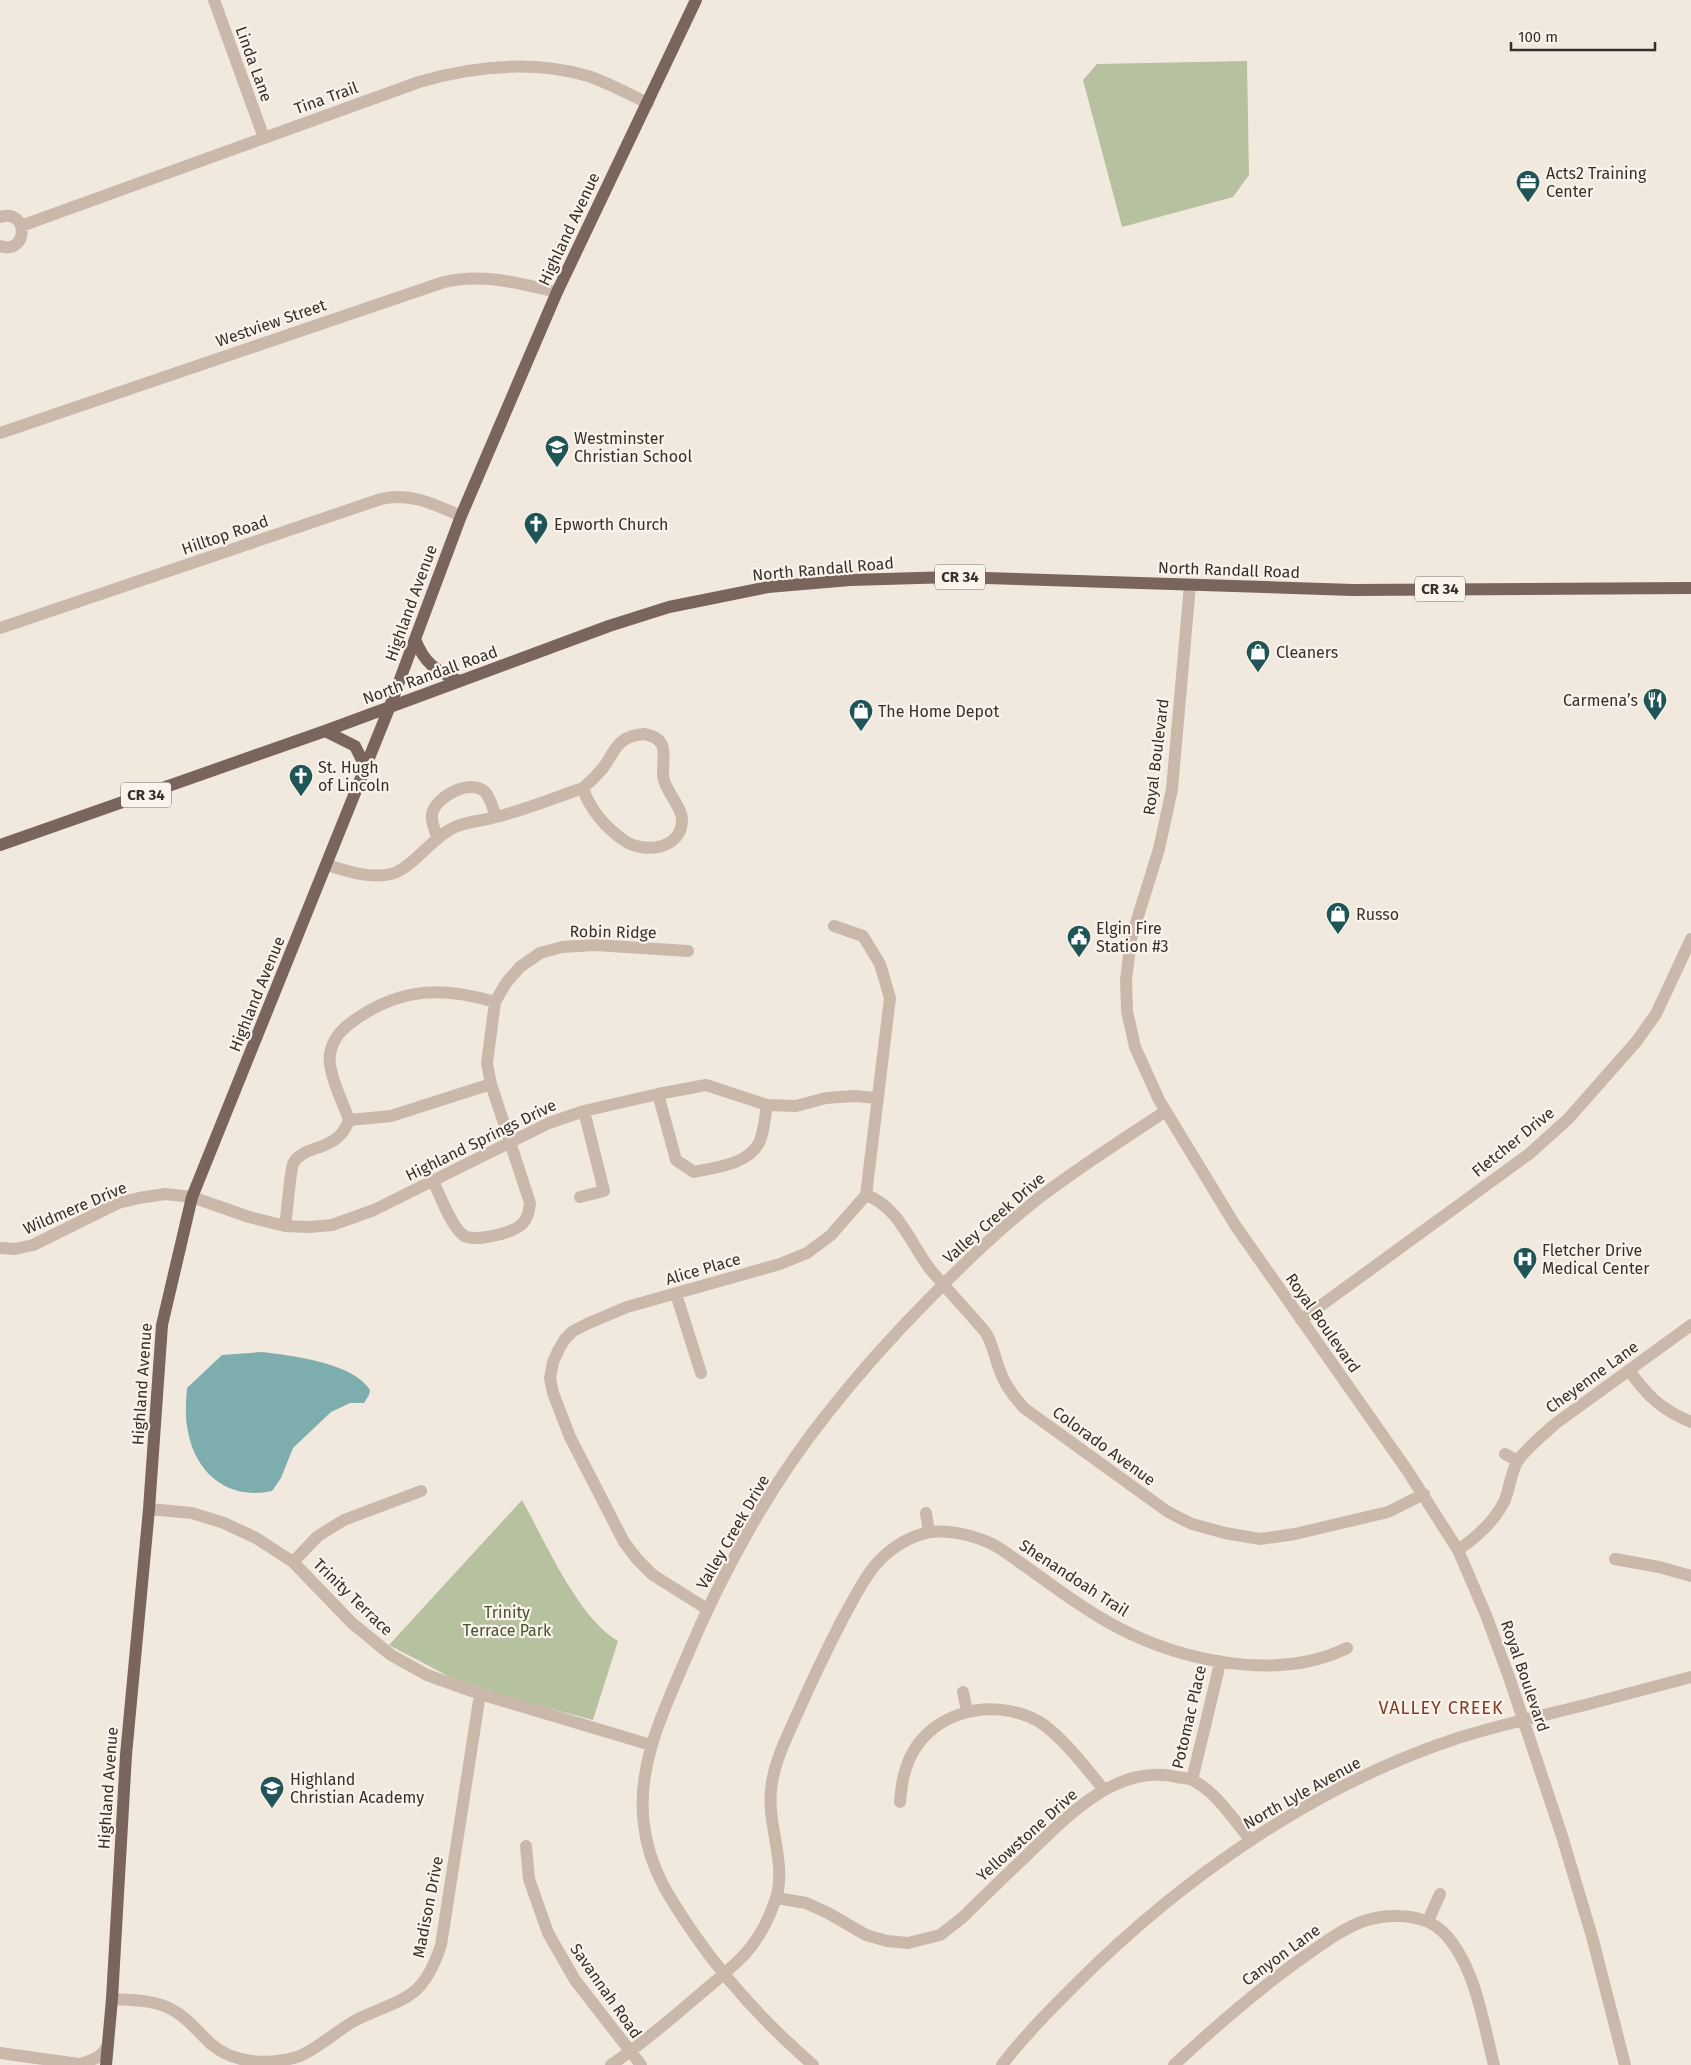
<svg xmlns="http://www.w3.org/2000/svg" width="1691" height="2065" viewBox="0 0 1691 2065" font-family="'Fira Sans',sans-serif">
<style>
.green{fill:#b6c19f}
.water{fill:#7eadae}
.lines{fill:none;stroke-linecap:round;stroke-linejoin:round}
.minor{stroke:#cab9ab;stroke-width:12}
.major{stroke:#79655b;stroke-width:12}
.labels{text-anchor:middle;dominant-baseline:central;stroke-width:4.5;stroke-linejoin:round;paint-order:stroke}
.shield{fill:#f9f3eb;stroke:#726964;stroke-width:1}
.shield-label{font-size:15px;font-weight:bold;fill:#382e2a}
.street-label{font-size:16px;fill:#382e2a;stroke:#f9f3eb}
.poi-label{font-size:16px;fill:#382e2a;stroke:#f9f3eb;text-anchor:start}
.park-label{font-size:16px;fill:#47552e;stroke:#f9f3eb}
.neighbourhood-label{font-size:18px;letter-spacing:1px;fill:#843b25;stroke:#f9f3eb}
</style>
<rect width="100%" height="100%" fill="#f2e9de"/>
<path class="green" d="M 1247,61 L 1249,175 L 1233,197 L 1122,227 L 1083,80 L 1097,64 Z
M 522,1500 C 545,1541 578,1618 618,1641 L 593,1720 L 510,1698 L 450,1677 L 389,1645 Z"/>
<path class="water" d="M 261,1352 C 290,1355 354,1363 370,1390 L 369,1395 L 364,1403 L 350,1403 L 331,1412 L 293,1448 L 281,1478 L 272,1491 C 226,1501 193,1471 187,1426 C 185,1414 186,1401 187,1388 L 222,1355 Z"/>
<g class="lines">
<path class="minor" d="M 214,0 L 264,138
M 0,217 C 30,208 28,256 0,246
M 21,226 L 419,82 C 474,66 532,60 588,76 C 609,83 628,94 648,103
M 0,433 L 444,282 C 485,273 517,283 557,292
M 1190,585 L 1172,789 L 1159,849 L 1131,939 L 1126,980 L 1127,1011 L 1135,1047 L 1159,1100 L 1235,1225 L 1407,1470 L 1458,1550 L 1486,1615 L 1509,1677 L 1562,1836 L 1593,1940 L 1625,2065
M 0,628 L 381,499 C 410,492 434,504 461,516
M 644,734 C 671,739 662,756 663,776 C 665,792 683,807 682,821 C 681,849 645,854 625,841 C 607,829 589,809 583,788 C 590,782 597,775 603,768 C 616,750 617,736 644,734 Z
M 437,837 C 435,830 431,822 432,814 C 436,796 471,778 485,792 C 491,798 493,810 496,817
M 327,865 C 347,871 369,879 391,874 C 412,869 432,837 455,827 C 468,821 482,821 496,817 C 525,810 554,798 583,788
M 658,1094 L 676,1160 L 694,1172 C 716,1167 747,1165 759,1143 C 764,1133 765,1116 767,1105
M 349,1120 L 391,1116 L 491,1084
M 433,1181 C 440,1195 451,1226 463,1235 C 473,1243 513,1233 522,1224 C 528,1218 529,1211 530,1203 L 491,1084 L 487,1063 L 495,1002 L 506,983 L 520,967 L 540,953 L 562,947 L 595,945 L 688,951
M 866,1195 C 899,1207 910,1243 930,1269 C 948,1291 968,1311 986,1333 C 993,1345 995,1358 1000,1371 C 1005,1386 1014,1397 1024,1408 L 1168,1512 L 1192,1524 L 1225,1533 L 1260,1539 L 1295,1534 L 1388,1512 L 1424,1494
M 580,1197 L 604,1191 L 584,1111
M 285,1226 C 287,1214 290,1172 293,1164 C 303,1143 337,1154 349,1120 C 343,1103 327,1071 330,1054 C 333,1037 343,1028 356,1019 C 402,987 443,987 495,1002
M 0,1248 L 15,1249 L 33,1245 L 118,1203 L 139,1198 L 165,1194 L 192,1197 L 249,1217 L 285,1226 L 309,1227 L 332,1225 L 374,1210 L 549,1123 L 584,1111 L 658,1094 L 706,1085 L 767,1105 L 796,1106 L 826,1098 L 855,1096 L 877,1098
M 676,1294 L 701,1373
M 1301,1320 L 1529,1154 L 1568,1119 L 1636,1042 L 1656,1014 L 1691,939
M 1629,1370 C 1647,1396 1662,1410 1691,1422
M 1505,1454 L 1518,1461
M 149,1509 L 192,1513 L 224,1523 L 256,1538 L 293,1562 L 352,1623 L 391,1655 L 427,1675 L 480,1694 L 651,1745
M 926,1513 L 929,1532
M 1458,1550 C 1477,1537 1495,1521 1505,1500 C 1510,1487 1511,1470 1519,1459 C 1529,1446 1543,1435 1555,1424 L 1691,1325
M 1615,1559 L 1659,1567 L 1691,1576
M 293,1562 L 318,1536 L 344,1520 L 421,1491
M 707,1609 L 653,1575 L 637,1559 L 624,1542 L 570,1437 L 553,1393 L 550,1378 L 553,1362 L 559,1349 L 565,1339 L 573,1331 L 589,1323 L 627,1307 L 780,1264 L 807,1253 L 831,1235 L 866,1195 L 890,998 L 880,964 L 863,936 L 834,926
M 963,1692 L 967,1711
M 1192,1780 L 1218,1672 L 1219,1661
M 900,1802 C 901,1791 902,1779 906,1768 C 923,1713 990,1695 1038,1721 C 1060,1734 1088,1770 1104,1790
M 526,1846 L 529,1879 L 548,1933 L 575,1980 L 641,2065
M 777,1898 L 806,1903 L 828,1913 L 866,1935 L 887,1941 L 908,1943 L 940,1935 L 962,1918 C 983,1897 1004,1877 1025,1857 C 1066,1818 1115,1763 1177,1777 C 1182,1778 1188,1778 1192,1780 C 1217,1792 1233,1820 1251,1840
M 1428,1921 L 1440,1894
M 112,1999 C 132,2000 154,2000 171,2009 C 187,2017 198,2032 211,2044 C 234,2064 269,2065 297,2057 C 317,2050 338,2029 358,2019 C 405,1997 423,2000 441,1945 L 480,1694
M 0,2053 L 86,2065
M 83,2063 C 95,2059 102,2057 108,2045
M 611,2065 C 642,2044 671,2019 699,1995 C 714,1982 731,1969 745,1954 C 758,1940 769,1919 775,1901 C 788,1866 767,1826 771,1790 C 773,1766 784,1743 794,1721 C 809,1687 825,1653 842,1620 C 851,1604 859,1587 870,1572 C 881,1556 900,1541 919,1535 C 939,1527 970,1534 990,1543 C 999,1547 1009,1555 1018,1561 C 1045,1580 1072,1601 1101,1618 C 1168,1659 1274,1684 1347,1648
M 813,2065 C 768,2026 728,1983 694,1934 C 670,1899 649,1868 644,1825 C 636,1765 664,1710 687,1656 C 722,1573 770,1485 827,1414 C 860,1372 895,1333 932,1296 C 966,1261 1002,1227 1040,1197 C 1081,1166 1123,1139 1166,1111
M 1002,2065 C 1024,2036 1050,2010 1076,1984 C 1181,1879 1313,1786 1455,1739 C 1498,1725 1541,1716 1585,1705 C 1620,1696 1656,1686 1691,1677
M 1174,2065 C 1216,2026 1258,1989 1305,1956 C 1324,1943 1342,1929 1364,1921 C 1388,1913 1424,1913 1443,1932 C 1475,1964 1483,2022 1494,2065"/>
<path class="major" d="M 415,639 C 424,663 436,671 459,681
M 325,731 L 355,746 L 366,768
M 0,845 L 325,731 L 609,626 L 669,607 L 768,587 L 850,580 L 953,577 L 1353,590 L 1691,588
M 106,2065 L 112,1999 L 126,1755 L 149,1509 L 162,1325 L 192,1197 L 390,706 L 461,516 L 557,292 L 696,0"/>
</g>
<defs>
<symbol id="office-pin" viewBox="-11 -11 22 30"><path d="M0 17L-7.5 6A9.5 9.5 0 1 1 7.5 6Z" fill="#205558" stroke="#f9f3eb"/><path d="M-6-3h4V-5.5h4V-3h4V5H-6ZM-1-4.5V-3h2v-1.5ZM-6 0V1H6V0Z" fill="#fff"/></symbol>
<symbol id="school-pin" viewBox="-11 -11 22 30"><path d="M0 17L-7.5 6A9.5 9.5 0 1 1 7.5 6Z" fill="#205558" stroke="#f9f3eb"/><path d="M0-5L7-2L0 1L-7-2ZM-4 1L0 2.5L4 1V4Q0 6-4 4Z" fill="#fff"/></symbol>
<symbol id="church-pin" viewBox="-11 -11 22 30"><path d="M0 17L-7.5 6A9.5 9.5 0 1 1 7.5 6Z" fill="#205558" stroke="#f9f3eb"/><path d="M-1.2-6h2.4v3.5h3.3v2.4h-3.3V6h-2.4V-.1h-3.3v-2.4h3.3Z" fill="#fff"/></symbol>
<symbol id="shop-pin" viewBox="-11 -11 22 30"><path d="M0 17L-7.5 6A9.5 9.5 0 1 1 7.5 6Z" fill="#205558" stroke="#f9f3eb"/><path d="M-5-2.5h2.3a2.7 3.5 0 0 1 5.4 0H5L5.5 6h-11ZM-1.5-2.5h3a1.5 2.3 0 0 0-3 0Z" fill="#fff"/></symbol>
<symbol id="restaurant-pin" viewBox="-11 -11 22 30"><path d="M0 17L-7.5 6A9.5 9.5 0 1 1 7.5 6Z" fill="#205558" stroke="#f9f3eb"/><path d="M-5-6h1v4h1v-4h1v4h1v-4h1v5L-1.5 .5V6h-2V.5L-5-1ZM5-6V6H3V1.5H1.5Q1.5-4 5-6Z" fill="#fff"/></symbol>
<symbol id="civic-pin" viewBox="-11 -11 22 30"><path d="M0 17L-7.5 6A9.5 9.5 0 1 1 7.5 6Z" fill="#205558" stroke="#f9f3eb"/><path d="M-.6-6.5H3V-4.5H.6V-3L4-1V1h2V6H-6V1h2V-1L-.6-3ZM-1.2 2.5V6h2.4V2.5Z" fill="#fff"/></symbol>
<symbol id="hospital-pin" viewBox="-11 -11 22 30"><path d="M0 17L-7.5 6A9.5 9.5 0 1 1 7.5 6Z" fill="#205558" stroke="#f9f3eb"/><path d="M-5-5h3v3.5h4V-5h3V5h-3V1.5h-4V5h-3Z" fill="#fff"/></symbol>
</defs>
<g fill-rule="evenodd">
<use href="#office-pin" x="1514" y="168" width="28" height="38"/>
<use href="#school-pin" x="543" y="433" width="28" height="38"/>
<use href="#church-pin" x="522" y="510" width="28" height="38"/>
<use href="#shop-pin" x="1244" y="638" width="28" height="38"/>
<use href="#restaurant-pin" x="1641" y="686" width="28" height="38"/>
<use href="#shop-pin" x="847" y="697" width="28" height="38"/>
<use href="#church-pin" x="287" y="762" width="28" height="38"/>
<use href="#shop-pin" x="1324" y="900" width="28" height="38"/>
<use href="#civic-pin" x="1065" y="923" width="28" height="38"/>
<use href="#hospital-pin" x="1511" y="1245" width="28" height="38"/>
<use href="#school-pin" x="258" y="1774" width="28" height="38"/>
</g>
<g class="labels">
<g class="shield">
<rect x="935" y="564.5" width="50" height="25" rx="4"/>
<rect x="1415" y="576.5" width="50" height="25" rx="4"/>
<rect x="121" y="782.5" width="50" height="25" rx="4"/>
</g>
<g class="shield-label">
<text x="960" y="577">CR 34</text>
<text x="1440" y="589">CR 34</text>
<text x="146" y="795">CR 34</text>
</g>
<g class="street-label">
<text transform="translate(254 64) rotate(70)">Linda Lane</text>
<text transform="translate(326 98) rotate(-20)">Tina Trail</text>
<text transform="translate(569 229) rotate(-65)">Highland Avenue</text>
<text transform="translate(271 323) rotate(-19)">Westview Street</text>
<text transform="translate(225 535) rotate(-19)">Hilltop Road</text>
<text transform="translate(823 569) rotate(-5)">North Randall Road</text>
<text transform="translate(1229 570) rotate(2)">North Randall Road</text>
<text transform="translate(411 603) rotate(-70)">Highland Avenue</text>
<text transform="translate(430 675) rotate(-20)">North Randall Road</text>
<text transform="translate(1156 757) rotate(-83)">Royal Boulevard</text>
<text transform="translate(613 932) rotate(1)">Robin Ridge</text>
<text transform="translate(257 994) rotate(-68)">Highland Avenue</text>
<text transform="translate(481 1140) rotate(-26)">Highland Springs Drive</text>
<text transform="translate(1513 1142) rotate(-39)">Fletcher Drive</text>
<text transform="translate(75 1208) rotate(-23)">Wildmere Drive</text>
<text transform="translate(994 1218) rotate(-41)">Valley Creek Drive</text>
<text transform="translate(703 1269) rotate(-16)">Alice Place</text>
<text transform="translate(1323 1323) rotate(55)">Royal Boulevard</text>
<text transform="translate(1592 1377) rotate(-36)">Cheyenne Lane</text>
<text transform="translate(142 1384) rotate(-86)">Highland Avenue</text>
<text transform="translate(1104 1446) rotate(36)">Colorado Avenue</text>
<text transform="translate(733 1532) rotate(-60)">Valley Creek Drive</text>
<text transform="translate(1074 1578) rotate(33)">Shenandoah Trail</text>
<text transform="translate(353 1597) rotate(44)">Trinity Terrace</text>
<text transform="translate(1525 1676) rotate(71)">Royal Boulevard</text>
<text transform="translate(1189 1717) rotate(-77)">Potomac Place</text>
<text transform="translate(108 1788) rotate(-86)">Highland Avenue</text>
<text transform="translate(1302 1793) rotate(-29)">North Lyle Avenue</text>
<text transform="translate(1027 1835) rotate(-42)">Yellowstone Drive</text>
<text transform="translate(428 1907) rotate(-79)">Madison Drive</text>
<text transform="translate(1281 1955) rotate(-36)">Canyon Lane</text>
<text transform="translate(606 1991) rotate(55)">Savannah Road</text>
</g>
<g class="poi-label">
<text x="1546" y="173">Acts2 Training<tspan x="1546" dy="18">Center</tspan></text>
<text x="574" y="438">Westminster<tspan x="574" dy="18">Christian School</tspan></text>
<text x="554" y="524">Epworth Church</text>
<text x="1276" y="652">Cleaners</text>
<text x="1638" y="700" text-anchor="end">Carmena’s</text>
<text x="878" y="711">The Home Depot</text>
<text x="318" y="767">St. Hugh<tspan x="318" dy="18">of Lincoln</tspan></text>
<text x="1356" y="914">Russo</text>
<text x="1096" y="928">Elgin Fire<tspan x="1096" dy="18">Station #3</tspan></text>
<text x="1542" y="1250">Fletcher Drive<tspan x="1542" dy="18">Medical Center</tspan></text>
<text x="290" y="1779">Highland<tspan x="290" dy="18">Christian Academy</tspan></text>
</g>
<g class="park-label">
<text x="507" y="1612">Trinity<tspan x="507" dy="18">Terrace Park</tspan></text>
</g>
<g class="neighbourhood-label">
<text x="1441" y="1708">VALLEY CREEK</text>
</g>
</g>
<path d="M1511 42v8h144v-8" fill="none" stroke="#382e2a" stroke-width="2.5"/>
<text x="1518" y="42" font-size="15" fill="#382e2a" stroke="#f9f3eb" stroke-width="4" paint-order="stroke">100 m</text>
</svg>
